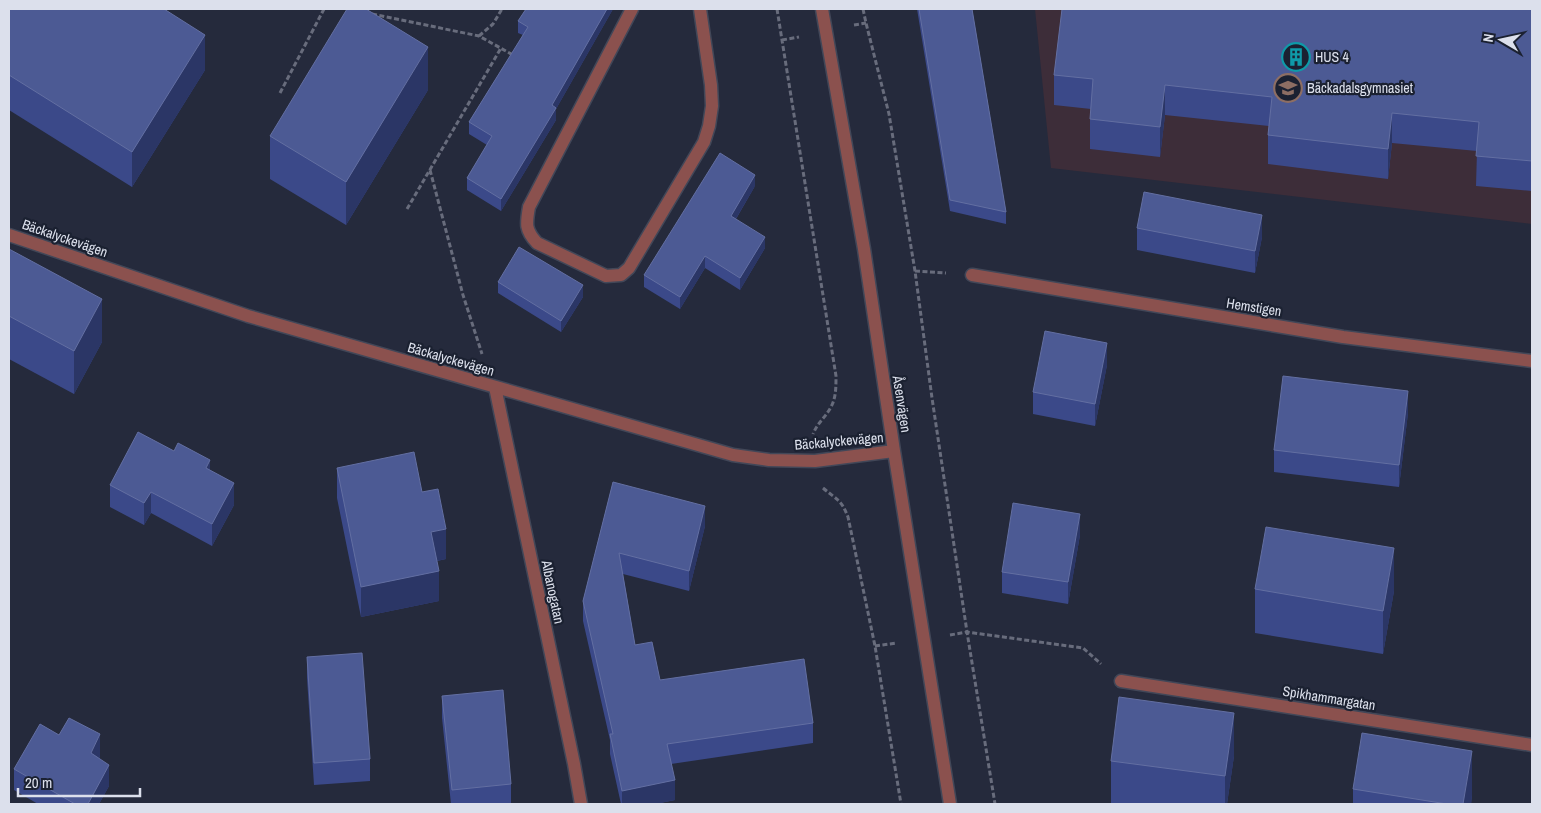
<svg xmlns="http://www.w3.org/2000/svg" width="1541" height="813" viewBox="0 0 1541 813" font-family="'Archivo Narrow',sans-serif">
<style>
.education{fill:#3d2d39}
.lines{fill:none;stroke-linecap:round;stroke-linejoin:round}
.minor-casing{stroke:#424758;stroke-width:15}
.path{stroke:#686c7c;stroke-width:3;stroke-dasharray:5 2.5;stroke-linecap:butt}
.minor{stroke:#8b514e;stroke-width:12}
.wall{fill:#3b4989}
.shaded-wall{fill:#2b3666}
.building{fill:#4c5a94;stroke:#636fa2}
.labels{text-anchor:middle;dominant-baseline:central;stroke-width:4.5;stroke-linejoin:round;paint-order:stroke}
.poi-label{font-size:14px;fill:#dce0ec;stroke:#1b2131;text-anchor:start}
.street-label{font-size:14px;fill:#dce0ec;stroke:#1b2131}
</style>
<rect width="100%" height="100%" fill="#252a3c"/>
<path class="education" d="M 1035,9 L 1532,9 L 1532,224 L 1051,168 Z"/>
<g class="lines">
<defs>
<path id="minor" d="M 632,9 L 529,207 C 526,224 525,230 537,243 L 606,276 L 621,275 L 629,268 L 704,142 L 709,126 L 712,106 L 711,85 L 700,9
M 822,9 L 864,249 L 894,451 L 950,804
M 9,235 L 248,316 L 733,455 L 769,460 L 815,461 L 894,451
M 972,275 L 1343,337 L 1532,361
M 495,387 L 574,764 L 581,804
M 1121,681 L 1532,745"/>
</defs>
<use href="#minor" class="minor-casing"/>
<path class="path" d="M 777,9 L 836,376 C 836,387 836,398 831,407 C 825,418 818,422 813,434
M 863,9 L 866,23 L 889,114 L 915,271 L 932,398 L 967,632 L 995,804
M 372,14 L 479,36 L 513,55
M 854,25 L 866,23
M 479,36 L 493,24 L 502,9
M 782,40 L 799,37
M 280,93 L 324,9
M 430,170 L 463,295 L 482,354
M 407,209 L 501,48
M 915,271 L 946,273
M 823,488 C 837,500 841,499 848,517 L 875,646 L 901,804
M 950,635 L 967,632 L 1083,648 L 1101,664
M 875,646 L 897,643"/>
<use href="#minor" class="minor"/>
</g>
<path class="wall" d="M 9,9 L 205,70 L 132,187 L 9,110 Z
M 526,9 L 613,9 L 556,109 L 556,120 L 501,211 L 467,190 L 467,178 L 487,145 L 469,134 L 469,122 L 523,35 L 518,33 L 518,21 Z
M 917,9 L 972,9 L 1006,212 L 1006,224 L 950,211 Z
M 1532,9 L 1532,191 L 1476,186 L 1477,151 L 1392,143 L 1388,179 L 1268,164 L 1268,135 L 1269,126 L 1165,115 L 1160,157 L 1090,149 L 1090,119 L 1091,109 L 1054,105 L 1054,75 Z
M 428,90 L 346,225 L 270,179 L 270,136 Z
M 755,186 L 736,219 L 765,248 L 740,290 L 705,268 L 680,309 L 644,287 L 644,275 Z
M 1137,228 L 1262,237 L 1255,273 L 1137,250 Z
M 9,249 L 102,342 L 74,394 L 9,359 Z
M 498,282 L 583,297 L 561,332 L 498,293 Z
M 1107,365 L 1095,426 L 1033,414 L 1033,392 Z
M 1408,413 L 1399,487 L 1274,472 L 1274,450 Z
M 337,468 L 446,559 L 437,561 L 439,601 L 361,617 L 337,498 Z
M 210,470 L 234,505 L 212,546 L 151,513 L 144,525 L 110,507 L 110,485 Z
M 613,482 L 705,526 L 689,591 L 623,574 L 635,645 L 660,680 L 813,723 L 813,743 L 671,764 L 675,800 L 655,804 L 621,804 L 610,754 L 610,740 L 583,621 L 583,601 Z
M 1080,535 L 1068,604 L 1002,593 L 1002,572 Z
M 1255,589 L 1394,591 L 1383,654 L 1255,633 Z
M 307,657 L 370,759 L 370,781 L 314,785 L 307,678 Z
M 442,696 L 511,784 L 511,804 L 451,804 L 442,718 Z
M 59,735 L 100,756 L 99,759 L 109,786 L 99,804 L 38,804 L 14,790 L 14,769 Z
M 1234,756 L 1227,804 L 1111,804 L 1111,761 Z
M 1353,789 L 1472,795 L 1471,804 L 1353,804 Z"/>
<path class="shaded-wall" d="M 607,9 L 613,9 L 556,109 L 556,120 L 501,211 L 501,199 L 552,105 Z
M 205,35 L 205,70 L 132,187 L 132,152 Z
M 428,47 L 428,90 L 346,225 L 346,182 Z
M 1165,85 L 1165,115 L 1160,157 L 1160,127 Z
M 1392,113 L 1392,143 L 1388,179 L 1388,149 Z
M 755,175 L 755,186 L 731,227 L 731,216 Z
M 1262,215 L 1262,237 L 1255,273 L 1255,251 Z
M 765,237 L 765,248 L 740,290 L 740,278 Z
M 705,256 L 705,268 L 680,309 L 680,297 Z
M 583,285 L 583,297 L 561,332 L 561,321 Z
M 102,299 L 102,342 L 74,394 L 74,351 Z
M 1107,343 L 1107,365 L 1095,426 L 1095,404 Z
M 1408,391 L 1408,413 L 1399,487 L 1399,465 Z
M 210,460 L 210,481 L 206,468 Z
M 234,483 L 234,505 L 212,546 L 212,524 Z
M 151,492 L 151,513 L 144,525 L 144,503 Z
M 705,506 L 705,526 L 689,591 L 689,571 Z
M 1080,514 L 1080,535 L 1068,604 L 1068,582 Z
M 446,529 L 446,559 L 431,562 L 431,532 Z
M 1394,548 L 1394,591 L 1383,654 L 1383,611 Z
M 439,571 L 439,601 L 361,617 L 361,587 Z
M 1234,713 L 1234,756 L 1227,804 L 1225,804 L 1225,776 Z
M 100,734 L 100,756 L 91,775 L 91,753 Z
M 1472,751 L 1472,795 L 1471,804 L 1463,804 Z
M 109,765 L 109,786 L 99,804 L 88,804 Z
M 675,780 L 675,800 L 655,804 L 622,804 L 622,791 Z"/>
<path class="building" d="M 9,9 L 164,9 L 205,35 L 132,152 L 9,75 Z
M 347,9 L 366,9 L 428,47 L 346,182 L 270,136 Z
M 526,9 L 607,9 L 552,105 L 556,108 L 501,199 L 467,178 L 492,136 L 469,122 L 528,27 L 518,21 Z
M 919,9 L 972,9 L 1006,212 L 950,200 Z
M 1062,9 L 1532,9 L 1532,161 L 1476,156 L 1479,122 L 1392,113 L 1388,149 L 1268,135 L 1272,97 L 1165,85 L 1160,127 L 1090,119 L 1093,79 L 1054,75 Z
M 720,153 L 755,175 L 731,216 L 765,237 L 740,278 L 705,256 L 680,297 L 644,275 Z
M 1144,192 L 1262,215 L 1255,251 L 1137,228 Z
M 519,247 L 583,285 L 561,321 L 498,282 Z
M 9,249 L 102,299 L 74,351 L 9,316 Z
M 1045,331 L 1107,343 L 1095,404 L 1033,392 Z
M 1283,376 L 1408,391 L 1399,465 L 1274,450 Z
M 138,432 L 174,451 L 178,443 L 210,460 L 206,468 L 234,483 L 212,524 L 151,492 L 144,503 L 110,485 Z
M 414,452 L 422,492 L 438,489 L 446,529 L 431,532 L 439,571 L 361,587 L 337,468 Z
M 613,482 L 705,506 L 689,571 L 619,553 L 635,645 L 652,642 L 660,680 L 804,659 L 813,723 L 667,744 L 675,780 L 622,791 L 610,734 L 613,734 L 583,601 Z
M 1013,503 L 1080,514 L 1068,582 L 1002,572 Z
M 1266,527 L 1394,548 L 1383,611 L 1255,589 Z
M 362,653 L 370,759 L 314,763 L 307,657 Z
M 503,690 L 511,784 L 452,790 L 442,696 Z
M 1119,697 L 1234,713 L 1225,776 L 1111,761 Z
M 69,718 L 100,734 L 91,753 L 109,765 L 88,804 L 75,804 L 14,769 L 40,724 L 59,735 Z
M 1362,733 L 1472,751 L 1463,804 L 1447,804 L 1353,789 Z"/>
<defs>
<symbol id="building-ring" viewBox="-11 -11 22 22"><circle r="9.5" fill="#1b2131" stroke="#0f9aa8" stroke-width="1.5"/><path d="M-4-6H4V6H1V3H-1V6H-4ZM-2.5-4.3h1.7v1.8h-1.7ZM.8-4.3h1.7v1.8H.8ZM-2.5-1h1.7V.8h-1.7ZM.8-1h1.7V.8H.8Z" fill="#0f9aa8"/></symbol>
<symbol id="school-ring" viewBox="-11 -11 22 22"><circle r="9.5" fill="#1b2131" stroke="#8d6e63" stroke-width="1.5"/><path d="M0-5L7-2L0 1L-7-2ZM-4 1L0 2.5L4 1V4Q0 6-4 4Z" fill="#8d6e63"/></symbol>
</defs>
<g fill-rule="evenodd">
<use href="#building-ring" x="1280" y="41" width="32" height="32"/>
<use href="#school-ring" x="1272" y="72" width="32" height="32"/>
</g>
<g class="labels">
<g class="poi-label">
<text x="1315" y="57">HUS 4</text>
<text x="1307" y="88">Bäckadalsgymnasiet</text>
</g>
<g class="street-label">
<text transform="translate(65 238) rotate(19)">Bäckalyckevägen</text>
<text transform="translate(1254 307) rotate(9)">Hemstigen</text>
<text transform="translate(451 359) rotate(16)">Bäckalyckevägen</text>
<text transform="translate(902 404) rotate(81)">Åsenvägen</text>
<text transform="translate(839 441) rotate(-5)">Bäckalyckevägen</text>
<text transform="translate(553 592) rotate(78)">Albanogatan</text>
<text transform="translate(1329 698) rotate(9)">Spikhammargatan</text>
</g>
</g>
<rect width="1541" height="813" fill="none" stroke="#dce0ec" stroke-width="20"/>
<g transform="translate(1501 40) rotate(279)" stroke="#1b2131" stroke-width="4" paint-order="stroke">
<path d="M0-4L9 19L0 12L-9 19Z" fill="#dce0ec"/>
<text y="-8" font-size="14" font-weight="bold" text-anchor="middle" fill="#dce0ec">N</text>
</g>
<path d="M18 788v8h122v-8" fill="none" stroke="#dce0ec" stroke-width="2.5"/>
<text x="25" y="788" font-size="15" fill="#dce0ec" stroke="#1b2131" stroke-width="4" paint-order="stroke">20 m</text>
</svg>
